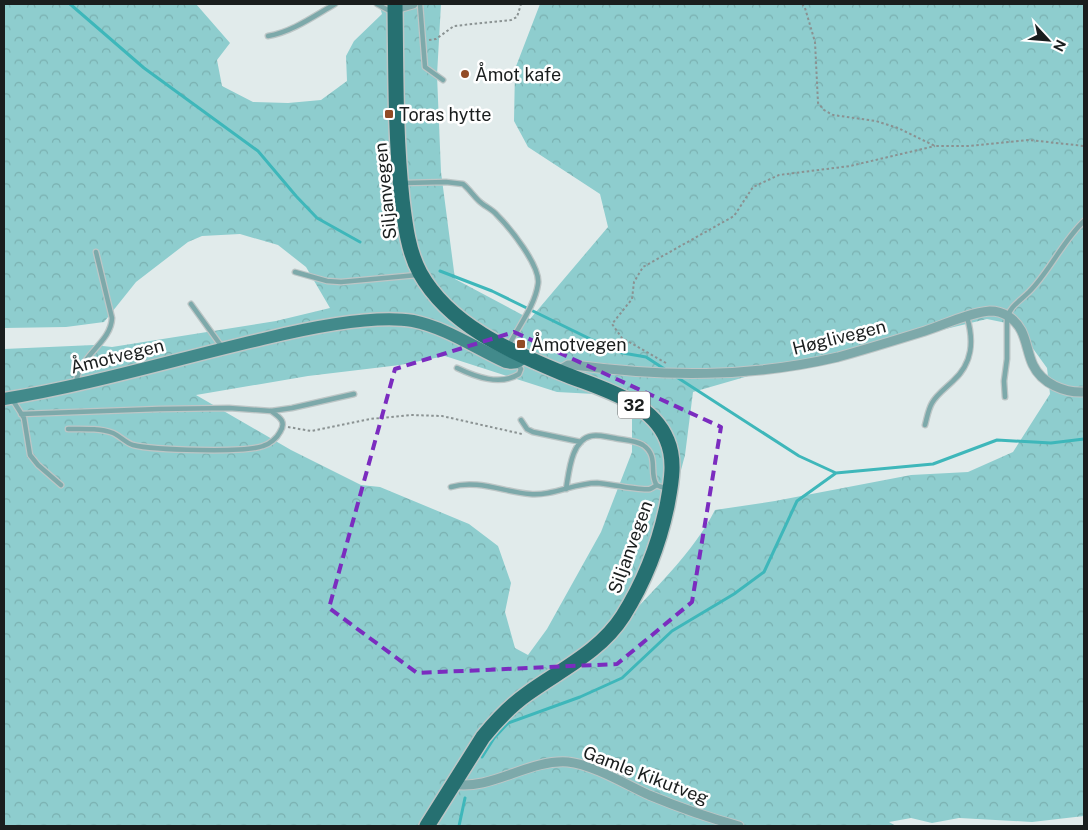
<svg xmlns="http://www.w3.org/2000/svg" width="1088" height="830" viewBox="0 0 1088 830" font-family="'Public Sans',sans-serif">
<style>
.forest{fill:url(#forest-crowns);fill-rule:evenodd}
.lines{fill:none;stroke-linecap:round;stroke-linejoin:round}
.stream{stroke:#3eb7ba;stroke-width:3}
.lane-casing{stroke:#bdc6c6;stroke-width:7}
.street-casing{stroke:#bdc6c6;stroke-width:11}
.secondary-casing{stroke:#bdc6c6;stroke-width:15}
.primary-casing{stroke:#bdc6c6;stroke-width:18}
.path{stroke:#8a9292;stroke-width:2;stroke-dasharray:2.5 2.5;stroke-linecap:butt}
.lane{stroke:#7da9aa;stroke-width:4.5}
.street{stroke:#7da9aa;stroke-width:9}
.secondary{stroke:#428a8b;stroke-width:12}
.primary{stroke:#267071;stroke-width:15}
.marked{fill:none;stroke:#7b2cbf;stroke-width:4;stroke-dasharray:10 6;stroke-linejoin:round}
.poi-dot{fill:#924b25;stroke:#fff;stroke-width:2}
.labels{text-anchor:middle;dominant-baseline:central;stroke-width:5;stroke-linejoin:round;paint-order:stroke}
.shield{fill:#fff;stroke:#5f6262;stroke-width:1}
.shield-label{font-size:16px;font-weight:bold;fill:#1a1e1e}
.poi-label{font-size:18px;fill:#1a1e1e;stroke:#fff;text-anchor:start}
.street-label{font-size:18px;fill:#1a1e1e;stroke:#fff}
</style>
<defs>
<pattern id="forest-crowns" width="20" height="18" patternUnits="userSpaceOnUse" patternTransform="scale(1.25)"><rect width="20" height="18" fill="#8ecdce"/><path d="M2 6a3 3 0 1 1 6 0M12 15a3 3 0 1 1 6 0" fill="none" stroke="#7ab0b0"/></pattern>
</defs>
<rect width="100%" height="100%" fill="#e1ebeb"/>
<path class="forest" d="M 4,4 L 196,4 L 230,43 L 217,60 L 222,86 L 253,102 L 288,103 L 321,100 L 347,81 L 346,56 L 354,41 L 382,14 L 379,4 L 441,4 L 437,75 L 441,172 L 455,279 L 530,319 L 608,227 L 600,194 L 528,147 L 514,121 L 515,69 L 540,4 L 1084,4 L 1084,816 L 1032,822 L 959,818 L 932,823 L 911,818 L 889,822 L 896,826 L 4,826 L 4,349 L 94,345 L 112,347 L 276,321 L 330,308 L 306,267 L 278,245 L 240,234 L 202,236 L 188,242 L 136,282 L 104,322 L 66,327 L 4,328 ZM 987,319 L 1016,325 L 1047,368 L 1050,394 L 1013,452 L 968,472 L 911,475 L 775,501 L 715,510 C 693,553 654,589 622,624 L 671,508 L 685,455 L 693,392 L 814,357 L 830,357 ZM 445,356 L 557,392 L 632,396 L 632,452 L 601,532 L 547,629 L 528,655 L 515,648 L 505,612 L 511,583 L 498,546 L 469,524 L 380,487 L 361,485 L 291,450 L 196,395 L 308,376 L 400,365 Z"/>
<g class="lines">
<path class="stream" d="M 70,4 L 144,68 L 258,151 L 296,196 L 317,218 L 360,242
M 440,271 L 492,291 L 617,352 L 646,357 L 666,370
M 836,473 L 933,464 L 997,440 L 1051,443 L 1084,439
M 482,757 L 494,738 L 508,723 L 580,697 L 622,678 L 672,631 L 734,594 L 764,572 L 797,501 L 836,473 L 799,456 L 675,376
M 459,826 L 465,798"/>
<defs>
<path id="lane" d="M 377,4 L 388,10 L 392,9
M 420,4 L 425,67 L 443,80
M 268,36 C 292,32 314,16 335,4
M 404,183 L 446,182 L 463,184 C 469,189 473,195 479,201 C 484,206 492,209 497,215 C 509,227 541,266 538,284 C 535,306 518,327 508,347
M 295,272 L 327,281 L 341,282 L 417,275
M 191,304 L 222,347
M 457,368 C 476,377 500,386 519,374 L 521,369 L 517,364
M 76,383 C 80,354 111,343 112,318 L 96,252
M 1005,397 L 1004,381 L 1007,359 L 1007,319 C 1009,307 1020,301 1029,292 C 1050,271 1062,242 1084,221
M 12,399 L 24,418 L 30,455 L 38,465 L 61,485
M 21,414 L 159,409 L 229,408 L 271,411 L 292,408 L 354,394
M 521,420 L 527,429 L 533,432 L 581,442
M 925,425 C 927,418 928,410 932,403 C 937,394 946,388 953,381 C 973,363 974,341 967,317
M 68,429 C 83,429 99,428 113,433 C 120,436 126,443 133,445 C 153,450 245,453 263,446 C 270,444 277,438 280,432 C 287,421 279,417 271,411
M 451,487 C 477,479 504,492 530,494 C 553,496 574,483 597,483 C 609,484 642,491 650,489 C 653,488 655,486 657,485
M 566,489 C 569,473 571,440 591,436 C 598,434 606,437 614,438 C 623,440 635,440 643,445 C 659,456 649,472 656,484 C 658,487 663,487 666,488"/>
<path id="street" d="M 395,9 L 413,4
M 558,371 L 568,365 L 574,365 C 663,377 749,378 838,357 C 867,349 896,340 925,331 C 946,324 968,313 990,311 C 997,311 1003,313 1008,316 C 1027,328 1025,348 1033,365 C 1042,384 1065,393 1084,392
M 452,784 C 492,791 528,759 568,762 C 594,765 625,784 649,795 C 678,807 709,818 739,826"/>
<path id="secondary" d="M 4,399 C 91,385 176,359 263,339 C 304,329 371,314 413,321 C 447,328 475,348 506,362 C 514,364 519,363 524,356"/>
<path id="primary" d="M 395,4 C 396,69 395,134 402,199 C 405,224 408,251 420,273 C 449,325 509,351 562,373 C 598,388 651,400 667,440 C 676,461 671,484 667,506 C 659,544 643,584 623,616 C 600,652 560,670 527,694 C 510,706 496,721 483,737 L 427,826"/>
</defs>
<use href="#lane" class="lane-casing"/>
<use href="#street" class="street-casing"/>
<use href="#secondary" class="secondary-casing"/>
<use href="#primary" class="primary-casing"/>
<path class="path" d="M 802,4 L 805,8 L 815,42 L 818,103 L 824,110 L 833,115 L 876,121 L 898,128 L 935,146 L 969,146 L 1029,140 L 1084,146
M 429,40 L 436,39 L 454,26 L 511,20 L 517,17 L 521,4
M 666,363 L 622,338 L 612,324 L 632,299 L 634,282 L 643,267 L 734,216 L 753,187 L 779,175 L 850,166 L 935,146
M 288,427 L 311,431 L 370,419 L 411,415 L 442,416 L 522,434"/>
<use href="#lane" class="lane"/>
<use href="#street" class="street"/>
<use href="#secondary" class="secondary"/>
<use href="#primary" class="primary"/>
</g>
<path class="marked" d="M 514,332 L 721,427 L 692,602 L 617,664 L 417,673 L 329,608 L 395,369 Z"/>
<g class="poi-dot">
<circle cx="465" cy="74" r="5"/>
<rect x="384" y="109" width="10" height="10" rx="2.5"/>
<rect x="516" y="339" width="10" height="10" rx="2.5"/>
</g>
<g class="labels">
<rect class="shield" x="618" y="391.5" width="32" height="27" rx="4"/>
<g class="shield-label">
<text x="634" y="405">32</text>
</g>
<g class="poi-label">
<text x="475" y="74">Åmot kafe</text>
<text x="399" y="114">Toras hytte</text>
<text x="531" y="344">Åmotvegen</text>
</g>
<g class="street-label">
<text transform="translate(385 191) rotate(-96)">Siljanvegen</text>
<text transform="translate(839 337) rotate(-14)">Høglivegen</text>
<text transform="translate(117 356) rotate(-14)">Åmotvegen</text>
<text transform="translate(630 547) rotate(-70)">Siljanvegen</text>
<text transform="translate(646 775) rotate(21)">Gamle Kikutveg</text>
</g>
</g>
<rect width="1088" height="830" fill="none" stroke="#1a1e1e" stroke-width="10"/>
<g transform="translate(1048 40) rotate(116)" stroke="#ffffff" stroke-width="4" paint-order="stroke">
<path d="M0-4L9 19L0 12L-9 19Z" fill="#1a1e1e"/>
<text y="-8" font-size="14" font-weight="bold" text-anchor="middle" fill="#1a1e1e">N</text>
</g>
</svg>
